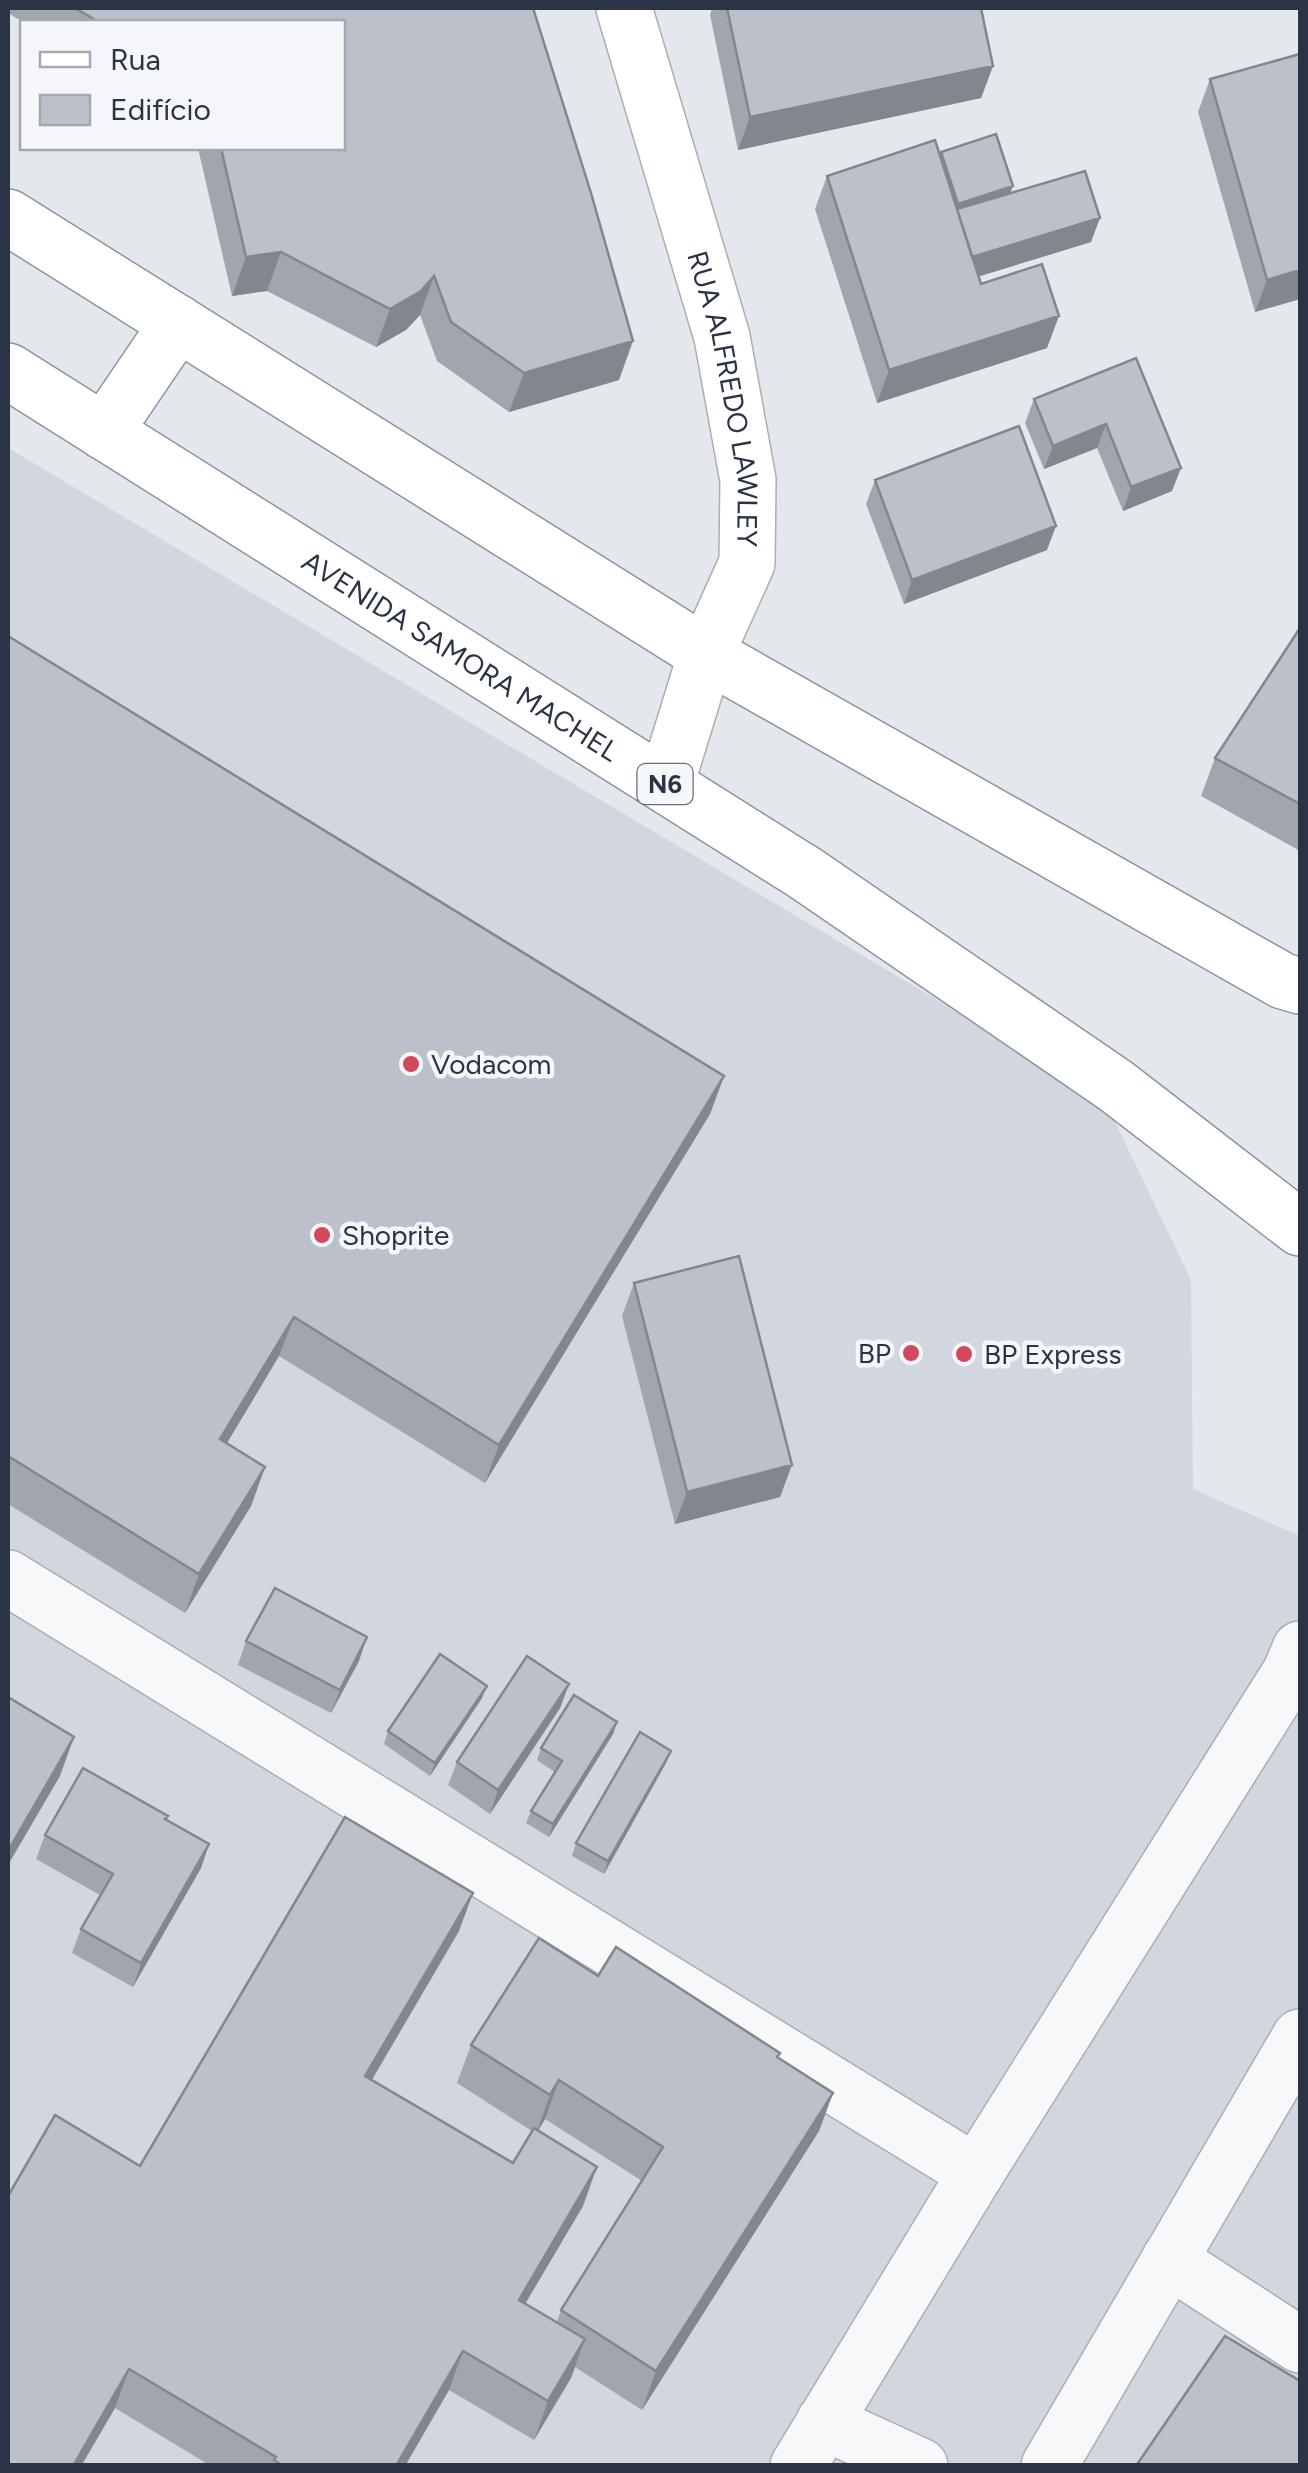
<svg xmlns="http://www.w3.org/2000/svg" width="1308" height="2473" viewBox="0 0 1308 2473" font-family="Figtree,sans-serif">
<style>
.built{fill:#d2d6de}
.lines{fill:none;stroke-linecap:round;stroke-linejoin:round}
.minor-casing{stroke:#a9aeb7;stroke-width:58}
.tertiary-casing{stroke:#a9aeb7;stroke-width:58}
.secondary-casing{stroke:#a9aeb7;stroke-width:58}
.trunk-casing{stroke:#8b94a3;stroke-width:58}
.minor{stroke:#f7f8fa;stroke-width:55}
.tertiary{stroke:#f7f8fa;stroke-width:55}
.secondary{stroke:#fff;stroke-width:55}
.trunk{stroke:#fff;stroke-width:55}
.wall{fill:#a1a5ae;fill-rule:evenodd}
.shaded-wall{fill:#83868d}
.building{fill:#bbc0ca;stroke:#83868d;stroke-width:2.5}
.poi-dot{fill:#d1495b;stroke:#f4f6f9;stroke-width:4}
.labels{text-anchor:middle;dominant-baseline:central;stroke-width:9;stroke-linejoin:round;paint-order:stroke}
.shield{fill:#f4f6f9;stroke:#676e7b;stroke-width:2.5}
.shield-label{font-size:25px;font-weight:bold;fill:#2b3445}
.street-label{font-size:28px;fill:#2b3445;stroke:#f4f6f9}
.poi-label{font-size:28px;fill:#2b3445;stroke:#f4f6f9;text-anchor:start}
</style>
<rect width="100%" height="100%" fill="#e4e7ec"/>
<path class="built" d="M 8,448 L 1104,1099 L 1191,1280 L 1193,1489 L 1300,1536 L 1300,2465 L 8,2466 Z"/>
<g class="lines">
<defs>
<path id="minor" d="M 8,1578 L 976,2173
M 1169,2260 L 1300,2345"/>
<path id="tertiary" d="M 824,2422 L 920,2466
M 798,2466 L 976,2173 L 1291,1671 L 1300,1649
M 1049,2466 L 1300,2037"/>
<g id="secondary">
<path id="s1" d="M 624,8 L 722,337 L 748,480 L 747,563 L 706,654 L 666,784"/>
</g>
<g id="trunk">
<path d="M 8,217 L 706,654 L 1283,981 L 1300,986"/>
<path id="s2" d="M 8,371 L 805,873 L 1116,1086 L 1300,1228"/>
<path d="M 104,432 L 178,323"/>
</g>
</defs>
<use href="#minor" class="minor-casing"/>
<use href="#tertiary" class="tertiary-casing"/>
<use href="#secondary" class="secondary-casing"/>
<use href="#trunk" class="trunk-casing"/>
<use href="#minor" class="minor"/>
<use href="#tertiary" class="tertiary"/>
<use href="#secondary" class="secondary"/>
<use href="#trunk" class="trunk"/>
</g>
<path class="wall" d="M 8,8 L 533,8 L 619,380 L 509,412 L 437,361 L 420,315 L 406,330 L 376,347 L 267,291 L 232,296 L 198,148 L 342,148 L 342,22 L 23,22 L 8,13 Z
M 712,8 L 981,8 L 993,66 L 981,98 L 738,150 L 710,15 Z
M 1210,79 L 1300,299 L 1255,312 L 1198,112 Z
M 941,152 L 1091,242 L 979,276 L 981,284 L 1047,348 L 877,403 L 815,209 L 827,176 L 940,154 Z
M 1136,358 L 1172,491 L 1123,511 L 1097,448 L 1044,469 L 1025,423 L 1034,399 Z
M 875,480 L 1047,550 L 904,604 L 866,504 Z
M 1300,628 L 1300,851 L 1201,796 L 1215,758 Z
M 8,636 L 724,1076 L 710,1114 L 485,1483 L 279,1356 L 227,1443 L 265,1467 L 251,1506 L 185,1613 L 8,1504 Z
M 634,1283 L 780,1497 L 675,1524 L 622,1316 Z
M 246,1641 L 359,1661 L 331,1713 L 238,1665 Z
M 569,1684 L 560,1708 L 490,1814 L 448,1785 L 457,1762 Z
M 482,1698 L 430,1776 L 384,1744 L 388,1731 Z
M 617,1722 L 613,1734 L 549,1837 L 526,1823 L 531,1811 L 555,1772 L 537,1760 L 541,1748 Z
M 666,1763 L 604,1874 L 572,1856 L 576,1843 Z
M 166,1820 L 209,1844 L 201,1868 L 133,1987 L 72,1953 L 81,1929 L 100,1895 L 36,1859 L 45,1835 Z
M 459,1931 L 372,2080 L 513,2163 L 532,2131 L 457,2083 L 471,2045 L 598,1976 L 778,2058 L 833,2093 L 819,2131 L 642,2410 L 575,2367 L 571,2378 L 534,2440 L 449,2390 L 405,2466 L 211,2466 L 115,2408 L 81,2466 L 8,2466 L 140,2166 ZM 545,2119 L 642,2181 L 561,2310 L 557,2322 L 525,2303 L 583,2206 L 538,2131 Z"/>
<path class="shaded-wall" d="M 993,66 L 981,98 L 738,150 L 750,117 Z
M 1013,186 L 1008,199 L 955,211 L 958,204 Z
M 1100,218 L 1091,242 L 961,282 L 970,258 Z
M 281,252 L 267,291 L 232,296 L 246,257 Z
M 1300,270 L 1300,299 L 1255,312 L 1267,280 Z
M 434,276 L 420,315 L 406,330 L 376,347 L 390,309 Z
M 1059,316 L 1047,348 L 877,403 L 889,370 Z
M 633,341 L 619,380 L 509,412 L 524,373 Z
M 1106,424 L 1097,448 L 1044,469 L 1053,446 Z
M 1181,468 L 1172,491 L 1123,511 L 1131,487 Z
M 1056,526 L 1047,550 L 904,604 L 912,580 Z
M 724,1076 L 710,1114 L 485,1483 L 499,1445 Z
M 294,1317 L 279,1356 L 206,1478 L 220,1439 Z
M 792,1465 L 780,1497 L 675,1524 L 687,1492 Z
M 265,1467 L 251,1506 L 185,1613 L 199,1574 Z
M 367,1637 L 359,1661 L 331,1713 L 340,1690 Z
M 569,1684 L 560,1708 L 490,1814 L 498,1790 Z
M 487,1686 L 482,1698 L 430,1776 L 435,1763 Z
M 617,1722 L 613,1734 L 549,1837 L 553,1824 Z
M 74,1737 L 60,1776 L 8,1865 L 8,1851 Z
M 671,1751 L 666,1763 L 604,1874 L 608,1861 Z
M 209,1844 L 201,1868 L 133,1987 L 141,1963 Z
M 473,1893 L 459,1931 L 351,2115 L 365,2076 Z
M 559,2080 L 545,2119 L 536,2134 L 550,2095 Z
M 833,2093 L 819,2131 L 642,2410 L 656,2371 Z
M 597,2167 L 583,2206 L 505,2338 L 519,2300 Z
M 585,2339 L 571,2378 L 534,2440 L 548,2401 Z
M 463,2351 L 449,2390 L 405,2466 L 396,2466 Z
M 129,2369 L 115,2408 L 81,2466 L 73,2466 Z"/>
<path class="building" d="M 75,8 L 533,8 L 591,193 L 633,341 L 524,373 L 451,322 L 434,276 L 421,291 L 390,309 L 281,252 L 246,257 L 221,148 L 342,148 L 342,22 L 99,22 Z
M 727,8 L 981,8 L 993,66 L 750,117 Z
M 1300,54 L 1300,270 L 1267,280 L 1210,79 Z
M 996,134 L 1013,186 L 958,204 L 941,152 Z
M 935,140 L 981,284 L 1042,264 L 1059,316 L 889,370 L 827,176 Z
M 1085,171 L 1100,218 L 972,257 L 957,209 Z
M 1136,358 L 1181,468 L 1131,487 L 1106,424 L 1053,446 L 1034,399 Z
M 1019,426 L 1056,526 L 912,580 L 875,480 Z
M 1300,628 L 1300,804 L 1215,758 Z
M 8,636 L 724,1076 L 499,1445 L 294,1317 L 220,1439 L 265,1467 L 199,1574 L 8,1456 Z
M 739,1256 L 792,1465 L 687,1492 L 634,1283 Z
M 275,1588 L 367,1637 L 340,1690 L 246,1641 Z
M 440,1654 L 487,1686 L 435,1763 L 388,1731 Z
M 527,1656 L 569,1684 L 498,1790 L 457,1762 Z
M 574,1695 L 617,1722 L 553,1824 L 531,1811 L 562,1761 L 541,1748 Z
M 8,1697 L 74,1737 L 8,1851 Z
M 640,1732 L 671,1751 L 608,1861 L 576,1843 Z
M 83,1768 L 168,1816 L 165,1819 L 209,1844 L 141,1963 L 81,1929 L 113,1874 L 45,1835 Z
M 345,1817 L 473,1893 L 365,2076 L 513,2163 L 534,2128 L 597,2167 L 519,2300 L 585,2339 L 548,2401 L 463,2351 L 396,2466 L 283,2466 L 274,2460 L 276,2457 L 129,2369 L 73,2466 L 8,2466 L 8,2196 L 55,2115 L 140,2166 Z
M 539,1938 L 598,1976 L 616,1947 L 780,2053 L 777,2057 L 833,2093 L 656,2371 L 561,2310 L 663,2147 L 559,2080 L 550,2095 L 471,2045 Z
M 1225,2336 L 1300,2381 L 1300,2466 L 1136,2466 Z"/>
<g class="poi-dot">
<circle cx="411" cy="1064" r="10"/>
<circle cx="322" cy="1235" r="10"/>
<circle cx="911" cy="1353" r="10"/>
<circle cx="964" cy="1354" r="10"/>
</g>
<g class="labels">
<rect class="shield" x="637.5" y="764" width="55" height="40" rx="8"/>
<g class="shield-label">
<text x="665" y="784">N6</text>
</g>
<g class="street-label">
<text stroke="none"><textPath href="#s1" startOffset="405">RUA ALFREDO LAWLEY</textPath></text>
<text stroke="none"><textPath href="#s2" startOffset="535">AVENIDA SAMORA MACHEL</textPath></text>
</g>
<g class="poi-label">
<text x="431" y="1064">Vodacom</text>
<text x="342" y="1235">Shoprite</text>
<text x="891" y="1353" text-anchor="end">BP</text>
<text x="984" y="1354">BP Express</text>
</g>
</g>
<rect width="1308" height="2473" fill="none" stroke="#2b3445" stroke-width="20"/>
<rect x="20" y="20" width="325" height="130" fill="#f4f6f9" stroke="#a4a8b1" stroke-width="2.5"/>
<rect x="40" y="52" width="50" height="15" fill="#ffffff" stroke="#a4a8b1" stroke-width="2.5"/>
<text x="110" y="70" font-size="30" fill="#2b3445">Rua</text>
<rect x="40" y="95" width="50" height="30" fill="#bbc0ca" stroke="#a4a8b1" stroke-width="2.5"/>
<text x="110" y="120" font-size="30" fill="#2b3445">Edifício</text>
</svg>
